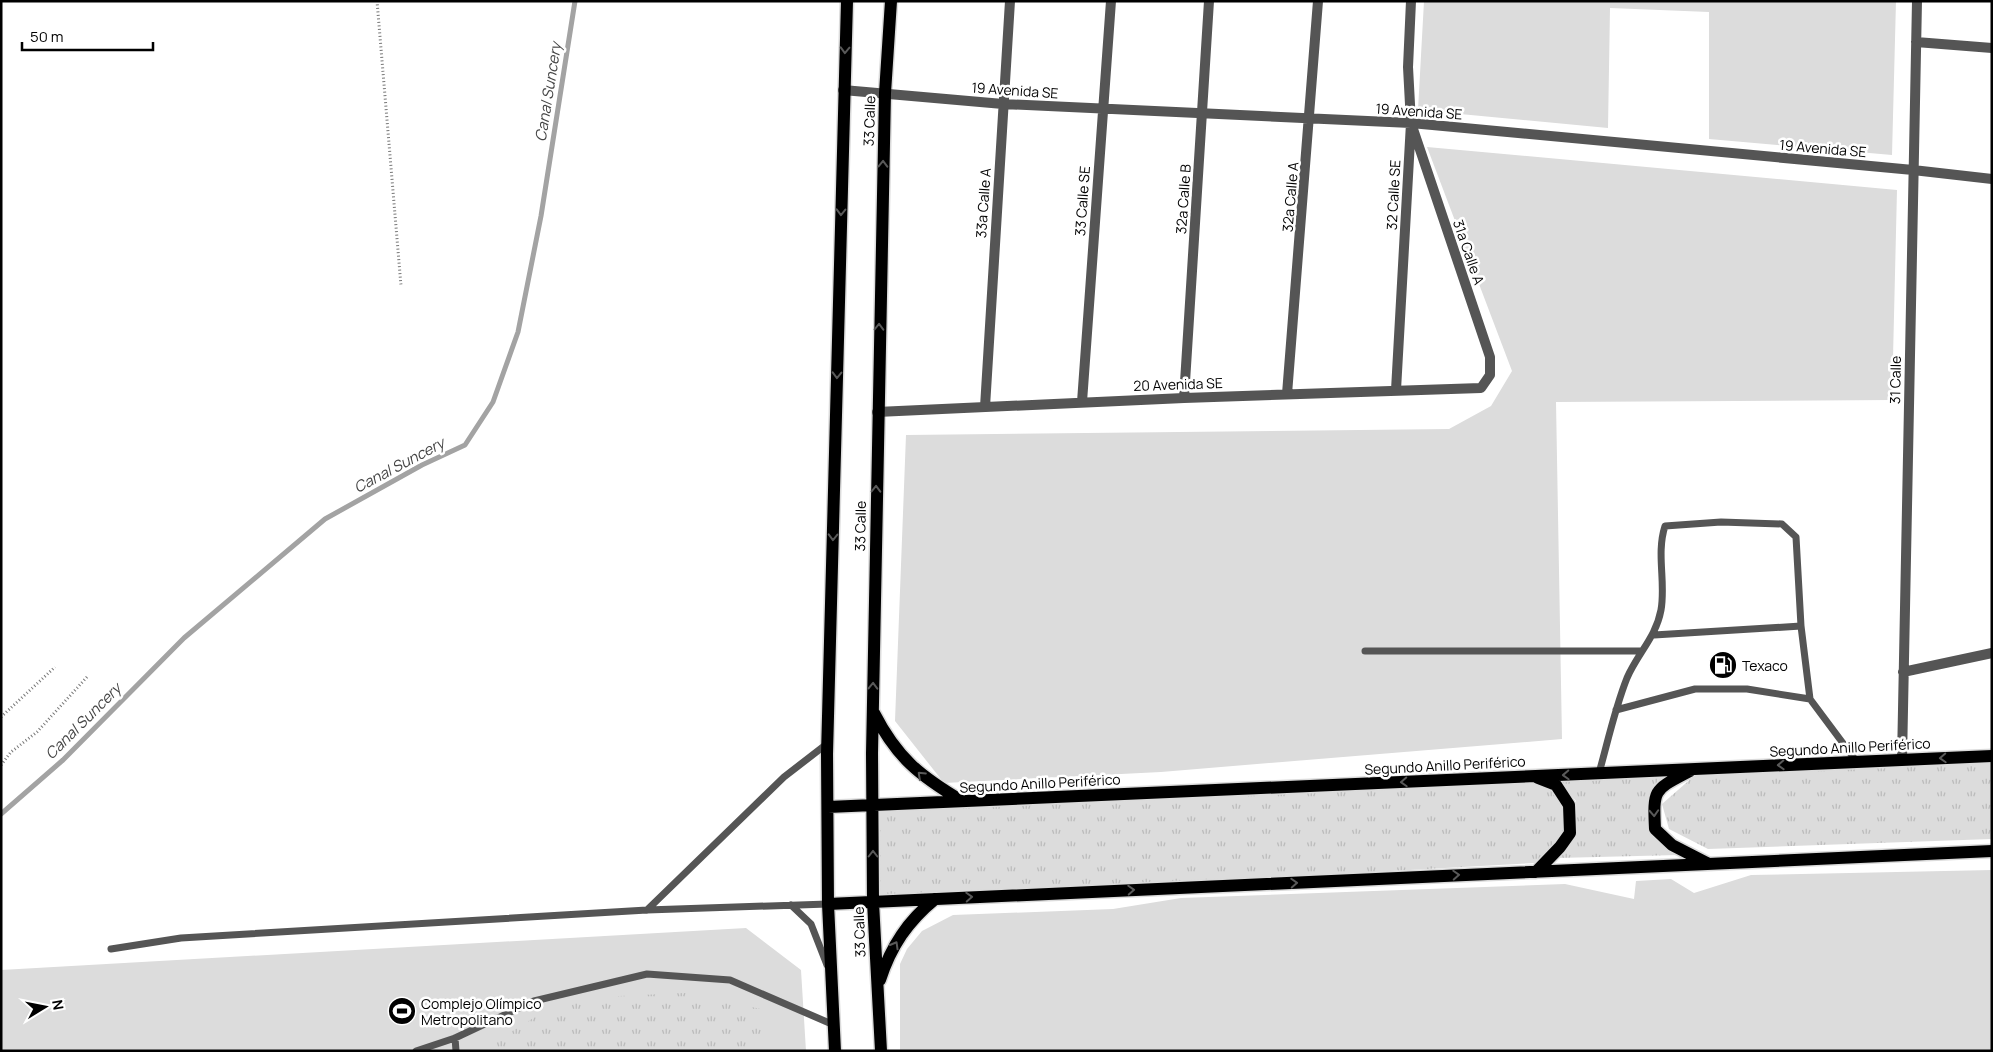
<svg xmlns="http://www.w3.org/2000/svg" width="1993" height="1052" viewBox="0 0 1993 1052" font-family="Manrope,sans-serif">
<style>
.green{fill:#dcdcdc}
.park{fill:url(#park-tufts)}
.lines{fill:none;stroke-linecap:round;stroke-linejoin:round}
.stream{stroke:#a3a3a3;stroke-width:5}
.primary-casing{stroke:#dbdbdb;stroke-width:15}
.path{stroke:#777;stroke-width:3;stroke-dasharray:1 2.5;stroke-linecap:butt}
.lane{stroke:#555;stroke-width:7}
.street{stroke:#555;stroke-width:10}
.primary{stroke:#000;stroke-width:12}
.oneway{stroke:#595959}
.labels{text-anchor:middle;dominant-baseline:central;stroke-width:5;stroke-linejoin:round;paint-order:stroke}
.street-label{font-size:14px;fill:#000;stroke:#fff}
.poi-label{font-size:14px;fill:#000;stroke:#fff;text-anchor:start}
.water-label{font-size:15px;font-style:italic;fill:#444;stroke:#fff}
</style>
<defs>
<pattern id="park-tufts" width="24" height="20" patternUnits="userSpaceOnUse" patternTransform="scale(1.25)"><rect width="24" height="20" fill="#dcdcdc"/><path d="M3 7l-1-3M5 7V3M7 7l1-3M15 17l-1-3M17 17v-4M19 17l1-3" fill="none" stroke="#bbb"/></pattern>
</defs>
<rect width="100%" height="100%" fill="#fff"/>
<path class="green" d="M 1424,1 L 1896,1 L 1892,155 L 1709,139 L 1709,12 L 1610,8 L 1608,128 L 1418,110 Z
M 1427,147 L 1897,190 L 1892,400 L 1556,402 L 1562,739 L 1161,772 L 944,783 L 895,721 L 906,435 L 1449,429 L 1491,406 L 1512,371 Z
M 1992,870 L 1992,1051 L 900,1051 L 900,964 L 907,949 L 922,931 L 953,915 L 1113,909 L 1181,898 L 1565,884 L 1634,899 L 1636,881 L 1671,879 L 1694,893 L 1751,875 Z
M 746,928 L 801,970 L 806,1051 L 1,1051 L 1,970 Z"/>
<path class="park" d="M 1992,762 L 1992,839 L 1708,849 L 1669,829 L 1662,804 L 1694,776 Z
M 1669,771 L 1651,799 L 1653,831 L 1678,855 L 1557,858 L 1577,833 L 1576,801 L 1554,776 Z
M 1530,776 L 1554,786 L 1566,806 L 1567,831 L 1558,846 L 1535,863 L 874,900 L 872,810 Z
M 684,993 L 761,1009 L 764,1051 L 493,1051 L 493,1043 L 543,1012 L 598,997 Z"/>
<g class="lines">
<path class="stream" d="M 1,814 L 63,760 L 184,638 L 325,519 L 422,465 L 465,445 L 493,402 L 518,332 L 541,216 L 575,1"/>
<defs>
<path id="primary" d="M 874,713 C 897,758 920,776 962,801
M 1690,771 C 1654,790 1653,788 1655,829 L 1672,845 L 1707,863
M 828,807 L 1992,756
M 1536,872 L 1560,847 L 1570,833 L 1569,805 L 1556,785 L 1538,778
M 828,904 L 1992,851
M 880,980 C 891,946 908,921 935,899
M 835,1051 L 828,904 L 827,754 L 847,1
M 881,1051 L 873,902 L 872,753 L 885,93 L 891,1"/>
</defs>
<use href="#primary" class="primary-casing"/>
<path class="path" d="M 377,1 L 401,286
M 1,717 L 55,667
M 1,765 L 11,752 L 37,732 L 87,677"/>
<path class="lane" d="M 1654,635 L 1801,626
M 1365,651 L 1642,651
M 1616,710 L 1695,689 L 1747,689 L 1810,699
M 1599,773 C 1608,741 1615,708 1627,678 C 1638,653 1656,637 1661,610 C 1666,582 1656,554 1665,526 L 1721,522 L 1782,524 L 1796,537 L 1801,626 L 1810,699 L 1857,762
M 791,905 L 811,924 L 827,965
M 647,910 L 784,777 L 828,743
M 111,949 L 181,938 L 647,910 L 828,904
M 455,1038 L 456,1051
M 416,1051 L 455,1038 L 534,1001 L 647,974 L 730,980 L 834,1025"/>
<path class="street" d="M 1916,42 L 1992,48
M 843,90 L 1003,104 L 1411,123 L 1913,170 L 1992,179
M 1396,390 L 1411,123 L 1408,67 L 1411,1
M 1287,394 L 1318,1
M 1184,398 L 1209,1
M 1082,402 L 1111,1
M 985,407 L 1010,1
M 877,412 L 1184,398 L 1481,388 L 1490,375 L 1490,357 L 1411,123
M 1903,672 L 1992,653
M 1902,760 L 1917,1"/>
<use href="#primary" class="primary"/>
</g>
<defs><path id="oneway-chevron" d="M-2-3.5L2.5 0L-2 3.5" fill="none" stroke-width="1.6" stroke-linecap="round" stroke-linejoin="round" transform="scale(1.25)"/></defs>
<g class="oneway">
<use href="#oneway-chevron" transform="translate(845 50) rotate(92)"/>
<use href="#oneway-chevron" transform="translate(883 164) rotate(-89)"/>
<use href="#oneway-chevron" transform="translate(841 212) rotate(91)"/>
<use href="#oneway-chevron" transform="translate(879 327) rotate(-89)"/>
<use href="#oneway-chevron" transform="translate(837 375) rotate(91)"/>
<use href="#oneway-chevron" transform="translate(876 489) rotate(-89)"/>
<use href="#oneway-chevron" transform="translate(833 537) rotate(91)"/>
<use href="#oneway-chevron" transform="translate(873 686) rotate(-89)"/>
<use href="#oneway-chevron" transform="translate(1943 758) rotate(177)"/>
<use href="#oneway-chevron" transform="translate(1781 765) rotate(178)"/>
<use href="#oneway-chevron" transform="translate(921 775) rotate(-137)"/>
<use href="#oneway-chevron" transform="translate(1566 775) rotate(178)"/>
<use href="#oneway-chevron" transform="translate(1404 782) rotate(177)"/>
<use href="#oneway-chevron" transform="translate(1654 813) rotate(87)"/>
<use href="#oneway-chevron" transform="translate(873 854) rotate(-90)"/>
<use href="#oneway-chevron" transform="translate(1456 875) rotate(-3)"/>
<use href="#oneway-chevron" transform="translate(1294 883) rotate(-3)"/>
<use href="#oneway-chevron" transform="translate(1131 890) rotate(-3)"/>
<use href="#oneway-chevron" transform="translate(969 897) rotate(-3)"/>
<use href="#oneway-chevron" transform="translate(895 945) rotate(-60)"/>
</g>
<defs>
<symbol id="fuel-disc" viewBox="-11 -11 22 22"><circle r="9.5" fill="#000" stroke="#fff"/><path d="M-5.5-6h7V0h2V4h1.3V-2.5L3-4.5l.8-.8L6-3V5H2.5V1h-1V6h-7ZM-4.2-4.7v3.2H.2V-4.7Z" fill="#fff"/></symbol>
<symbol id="stadium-disc" viewBox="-11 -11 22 22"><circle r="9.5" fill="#000" stroke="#fff"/><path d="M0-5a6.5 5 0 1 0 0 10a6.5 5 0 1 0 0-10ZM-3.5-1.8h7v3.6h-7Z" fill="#fff"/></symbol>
</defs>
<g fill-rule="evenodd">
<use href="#fuel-disc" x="1707" y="649" width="32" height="32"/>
<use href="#stadium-disc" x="386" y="995" width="32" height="32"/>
</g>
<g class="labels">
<g class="street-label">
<text transform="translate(1015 90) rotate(4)">19 Avenida SE</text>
<text transform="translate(1419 111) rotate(4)">19 Avenida SE</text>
<text transform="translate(869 121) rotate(-88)">33 Calle</text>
<text transform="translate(1823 148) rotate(5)">19 Avenida SE</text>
<text transform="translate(1393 195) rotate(-87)">32 Calle SE</text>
<text transform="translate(1290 197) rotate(-85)">32a Calle A</text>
<text transform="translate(1183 199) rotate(-86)">32a Calle B</text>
<text transform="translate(1082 201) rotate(-86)">33 Calle SE</text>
<text transform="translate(983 203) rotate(-86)">33a Calle A</text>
<text transform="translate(1469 252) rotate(71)">31a Calle A</text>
<text transform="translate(1895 380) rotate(-89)">31 Calle</text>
<text transform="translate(1178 384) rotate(-2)">20 Avenida SE</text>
<text transform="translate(860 526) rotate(-89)">33 Calle</text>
<text transform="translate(1850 747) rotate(-3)">Segundo Anillo Periférico</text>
<text transform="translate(1445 765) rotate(-3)">Segundo Anillo Periférico</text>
<text transform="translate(1040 783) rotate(-3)">Segundo Anillo Periférico</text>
<text transform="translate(859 932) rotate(-92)">33 Calle</text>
</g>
<g class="poi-label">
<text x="1742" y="665">Texaco</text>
<text x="421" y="1003">Complejo Olímpico<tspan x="421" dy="16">Metropolitano</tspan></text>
</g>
<g class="water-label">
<text transform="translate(548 92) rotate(-81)">Canal Suncery</text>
<text transform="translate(399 465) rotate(-28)">Canal Suncery</text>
<text transform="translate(83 721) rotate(-45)">Canal Suncery</text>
</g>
</g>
<rect width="1993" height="1052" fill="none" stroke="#000000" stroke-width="5"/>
<g transform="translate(45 1007) rotate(80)" stroke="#ffffff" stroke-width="4" paint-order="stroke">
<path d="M0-4L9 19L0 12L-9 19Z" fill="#000000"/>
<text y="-8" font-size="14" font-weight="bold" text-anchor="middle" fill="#000000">N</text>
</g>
<path d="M22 42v8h131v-8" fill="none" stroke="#000000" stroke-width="2.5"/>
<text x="30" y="42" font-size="15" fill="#000000" stroke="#ffffff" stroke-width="4" paint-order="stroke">50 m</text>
</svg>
